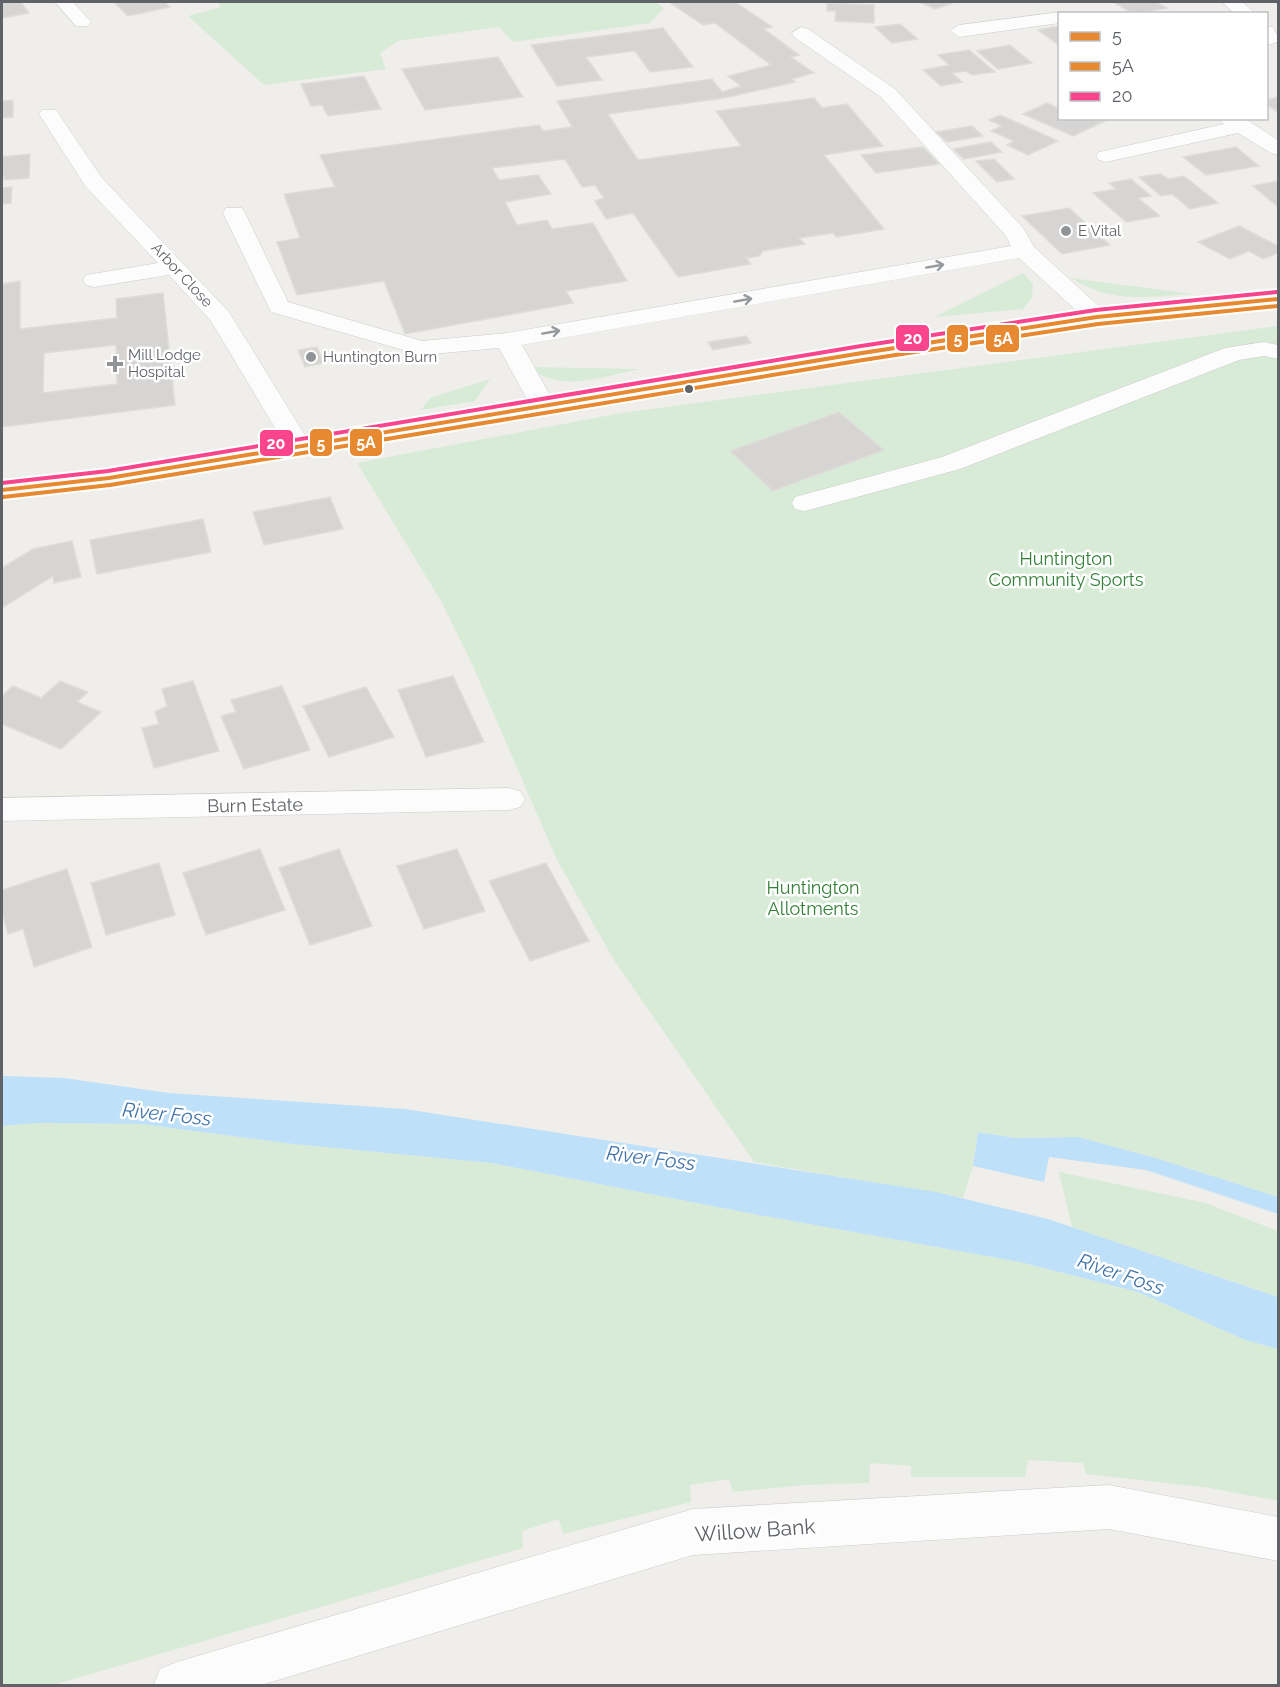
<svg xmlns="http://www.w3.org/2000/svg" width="1280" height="1687" viewBox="0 0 1280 1687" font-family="Raleway,sans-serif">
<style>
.green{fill:#d8ebd6}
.water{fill:#bfe0f9}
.building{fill:#d6d5d3;stroke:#deddd9;stroke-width:1.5;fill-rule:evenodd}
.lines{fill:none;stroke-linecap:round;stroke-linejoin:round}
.minor-casing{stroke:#cbcccc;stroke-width:1}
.minor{fill:#fdfcfc;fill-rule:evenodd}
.bus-1-casing{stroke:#fff;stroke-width:8}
.bus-2-casing{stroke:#fff;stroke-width:8}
.bus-3-casing{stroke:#fff;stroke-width:8}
.bus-1{stroke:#e78931;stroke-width:4}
.bus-2{stroke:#e78931;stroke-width:4}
.bus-3{stroke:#fa448c;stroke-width:4}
.oneway{stroke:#96999c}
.poi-dot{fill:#919496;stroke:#fff;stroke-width:2}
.bus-dot{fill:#5f6368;stroke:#fff;stroke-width:2}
.labels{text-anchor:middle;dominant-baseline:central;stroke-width:5;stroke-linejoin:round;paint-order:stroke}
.far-poi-label{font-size:15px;fill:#5f6368;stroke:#fff;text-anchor:start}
.far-street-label{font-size:15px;fill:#5f6368;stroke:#fff}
.park-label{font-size:18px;fill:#348238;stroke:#fff}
.street-label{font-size:18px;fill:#5f6368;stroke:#fff}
.water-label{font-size:20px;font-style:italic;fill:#4174aa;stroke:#fff}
.near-street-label{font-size:21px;fill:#5f6368;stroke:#fff}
.line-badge{stroke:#fff;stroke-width:2}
.badge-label{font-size:16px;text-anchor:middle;font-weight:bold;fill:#fff}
</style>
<rect width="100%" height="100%" fill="#efeeea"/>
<path class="green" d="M 217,2 L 656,2 L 664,8 L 650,23 L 513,42 L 499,27 L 398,41 L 380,53 L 386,69 L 264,85 L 188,16 L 221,7 Z
M 1023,273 L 1033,284 L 1032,298 L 1023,309 L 934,317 Z
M 1071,278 L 1192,294 C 1146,297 1113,304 1071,278 Z
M 1278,326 L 1278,1197 L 1156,1158 L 1078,1137 L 1015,1138 L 978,1132 L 973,1166 L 963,1198 L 754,1162 L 614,960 L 557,860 L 472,664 L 441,601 L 357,463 L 621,413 Z
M 531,367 L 641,369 C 607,375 558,395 531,367 Z
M 490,379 L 475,401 L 421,410 L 430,398 Z
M 38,1123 L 141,1124 L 293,1144 L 491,1163 L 753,1214 L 1020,1262 L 1138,1292 L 1245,1340 L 1278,1349 L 1278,1501 L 1210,1488 L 1086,1474 L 1083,1463 L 1028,1460 L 1025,1477 L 911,1477 L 911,1466 L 870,1463 L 869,1483 L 804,1485 L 733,1492 L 729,1479 L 690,1485 L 691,1502 L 563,1534 L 559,1519 L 522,1531 L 523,1548 L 53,1685 L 2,1686 L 2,1126 Z
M 1059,1172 L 1206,1203 L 1278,1231 L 1278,1297 L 1072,1227 Z"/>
<path class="water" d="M 2,1076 L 64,1078 L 169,1093 L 405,1109 L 936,1192 L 1048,1219 L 1278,1297 L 1278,1349 L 1245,1340 L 1138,1292 L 1020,1262 L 753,1214 L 491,1163 L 293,1144 L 141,1124 L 38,1123 L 2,1126 Z
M 978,1132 L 1015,1138 L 1078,1137 L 1156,1158 L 1278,1197 L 1278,1214 L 1146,1170 L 1049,1157 L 1044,1182 L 973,1166 Z"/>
<path class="building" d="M 2,2 L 21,2 L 29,13 L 2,18 Z
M 114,2 L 165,2 L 170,7 L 128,16 Z
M 669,2 L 735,2 L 772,27 L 764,29 L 799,55 L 791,57 L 814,73 L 792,79 L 795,82 L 724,98 L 608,114 L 638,160 L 741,146 L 716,111 L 814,98 L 822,108 L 847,104 L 883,146 L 824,155 L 884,229 L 837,237 L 833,233 L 799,238 L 805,244 L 763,251 L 759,256 L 748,258 L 744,255 L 751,264 L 678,277 L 633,213 L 606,219 L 595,201 L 604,198 L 595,185 L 582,187 L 565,159 L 492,168 L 499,180 L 538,175 L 551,194 L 505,202 L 517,225 L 547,220 L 552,229 L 593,223 L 627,281 L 566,291 L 573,303 L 405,334 L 384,281 L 297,295 L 277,242 L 300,238 L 284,194 L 335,187 L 320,155 L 539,125 L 543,131 L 572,127 L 557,101 L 712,79 L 722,92 L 741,86 L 728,76 L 771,65 L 715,23 L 703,25 Z
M 919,2 L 946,2 L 951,4 L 935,9 Z
M 1113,2 L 1155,2 L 1167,8 L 1134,14 Z
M 827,3 L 874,5 L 874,23 L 835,21 L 836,11 L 827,11 Z
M 900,24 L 918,39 L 892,43 L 875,27 Z
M 1060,26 L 1060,46 L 1038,30 Z
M 663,28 L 693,67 L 650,72 L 635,51 L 586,57 L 602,80 L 557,86 L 531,45 Z
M 1010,45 L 1032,63 L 998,69 L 977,51 Z
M 969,50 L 995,72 L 972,75 L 966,71 L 952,73 L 962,82 L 941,86 L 923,70 L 949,65 L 938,55 Z
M 498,57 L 523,97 L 425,110 L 402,69 Z
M 364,76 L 381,109 L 328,116 L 322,105 L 311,106 L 301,84 Z
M 1278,97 L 1278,112 L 1266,104 L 1266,100 Z
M 13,100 L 13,117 L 2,118 L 2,101 Z
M 1047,103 L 1060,109 L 1060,118 L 1105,121 L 1073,136 L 1023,114 Z
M 1000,115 L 1058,141 L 1028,155 L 1007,145 L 1014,141 L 991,131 L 1002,126 L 989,120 Z
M 972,126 L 983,136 L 947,142 L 936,132 Z
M 991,142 L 1002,152 L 964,159 L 953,149 Z
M 923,147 L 939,164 L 876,173 L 861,155 Z
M 1236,147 L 1259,166 L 1206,175 L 1183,157 Z
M 30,154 L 29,178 L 4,180 L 4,175 L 2,176 L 2,157 Z
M 994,159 L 1014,179 L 997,182 L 976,161 Z
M 1161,174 L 1168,179 L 1184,176 L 1218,203 L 1190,209 L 1172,194 L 1161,196 L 1139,177 Z
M 1131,179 L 1151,196 L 1138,198 L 1160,216 L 1126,222 L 1093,193 L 1116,189 L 1109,183 Z
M 1278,181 L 1278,207 L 1253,186 Z
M 12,187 L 11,203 L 2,204 L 2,188 Z
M 1069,208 L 1110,245 L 1062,254 L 1022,216 Z
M 1239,226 L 1278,246 L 1278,253 L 1263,259 L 1249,251 L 1230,259 L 1198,242 Z
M 20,281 L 20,329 L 117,318 L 116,299 L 163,293 L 175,405 L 2,427 L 2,284 ZM 116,345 L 117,384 L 43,393 L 44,353 Z
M 746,336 L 751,343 L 713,350 L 708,342 Z
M 317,347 L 324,363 L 305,367 L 298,350 Z
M 839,412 L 884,450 L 773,491 L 730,451 Z
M 330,497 L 343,529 L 264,545 L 253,512 Z
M 203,519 L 211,552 L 97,574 L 90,540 Z
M 72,541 L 81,577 L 54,583 L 53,576 L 2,608 L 2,568 L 33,549 Z
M 453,676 L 484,742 L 426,757 L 398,690 Z
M 60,681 L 88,692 L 77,702 L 101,712 L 61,749 L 2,724 L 2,696 L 13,686 L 41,698 Z
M 193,681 L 219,751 L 154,768 L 142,728 L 159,724 L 155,712 L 167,706 L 162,689 Z
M 282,686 L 310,750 L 244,769 L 221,716 L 236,712 L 231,700 Z
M 366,687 L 394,737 L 329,757 L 303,706 Z
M 260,849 L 285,910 L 206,935 L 183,873 Z
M 339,849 L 372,926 L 310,945 L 279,868 Z
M 457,849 L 485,911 L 424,929 L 397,866 Z
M 159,863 L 175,915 L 106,935 L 91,883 Z
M 546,863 L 589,941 L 530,961 L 489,881 Z
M 67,869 L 92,947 L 34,967 L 23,929 L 8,934 L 2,911 L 2,890 Z"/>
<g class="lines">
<defs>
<path id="minor" d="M 55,2 L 73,2 L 91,22 L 88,26 L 76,26 Z
M 1222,2 L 1242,2 L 1256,14 L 1235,14 Z
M 1060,12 L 1067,14 L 1060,14 L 1060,23 L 959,37 L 950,31 L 959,25 Z
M 1266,26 L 1273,27 L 1278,37 L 1277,42 L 1266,46 Z
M 801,27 L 808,29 L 895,89 L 1024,229 L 1034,247 L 1102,309 L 1278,292 L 1278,306 L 1097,324 L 862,360 L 109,486 L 2,498 L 2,482 L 109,470 L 283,441 L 211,321 L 169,275 L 94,287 L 86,285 L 83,280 L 86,275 L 158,263 L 86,187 L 39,114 L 42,110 L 56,110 L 102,178 L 229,312 L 306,437 L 528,401 L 499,348 L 421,355 L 271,312 L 223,213 L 226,208 L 242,208 L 245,213 L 288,302 L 422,341 L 507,333 L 1011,246 L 1006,236 L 881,97 L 794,37 L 792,33 ZM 1019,258 L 1079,313 L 551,397 L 522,345 Z
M 1219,118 L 1244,118 L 1278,140 L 1278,155 L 1271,153 L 1238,133 L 1106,162 L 1099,160 L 1096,156 L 1099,152 L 1224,124 Z
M 1264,342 L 1278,345 L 1278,359 L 1264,356 L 1239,360 L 960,469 L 805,511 L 795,509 L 792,503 L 795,497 L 942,457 L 1225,348 Z
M 509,788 L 520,791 L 525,799 L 520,807 L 509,810 L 2,821 L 2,798 Z
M 1109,1485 L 1278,1517 L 1278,1561 L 1109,1529 L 693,1555 L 258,1686 L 153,1686 L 160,1669 L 177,1662 L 693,1509 Z"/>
</defs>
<use href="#minor" class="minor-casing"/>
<use href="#minor" class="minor"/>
<defs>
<path id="bus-1" d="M 2,490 L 109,478 L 862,353 L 1097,317 L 1278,299"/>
<path id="bus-2" d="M 3,497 L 110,485 L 863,360 L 1098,324 L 1278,306"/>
<path id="bus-3" d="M 2,483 L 108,471 L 861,346 L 1096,310 L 1277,292"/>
</defs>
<use href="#bus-1" class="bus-1-casing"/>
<use href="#bus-2" class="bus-2-casing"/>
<use href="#bus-3" class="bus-3-casing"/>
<use href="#bus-1" class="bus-1"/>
<use href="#bus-2" class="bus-2"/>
<use href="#bus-3" class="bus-3"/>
</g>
<defs><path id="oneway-shaft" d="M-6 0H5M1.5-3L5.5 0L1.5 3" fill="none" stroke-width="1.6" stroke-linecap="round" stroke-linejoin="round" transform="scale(1.5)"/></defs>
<g class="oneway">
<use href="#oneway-shaft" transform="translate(935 266) rotate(-10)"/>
<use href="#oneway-shaft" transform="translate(743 300) rotate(-10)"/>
<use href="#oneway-shaft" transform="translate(551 332) rotate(-10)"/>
</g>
<g class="poi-dot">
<circle cx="1066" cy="231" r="6"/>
<circle cx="311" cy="357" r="6"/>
<path d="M112 355h6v6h6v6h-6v6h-6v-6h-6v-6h6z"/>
</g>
<circle class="bus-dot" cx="689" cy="389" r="5"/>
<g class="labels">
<g class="far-poi-label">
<text x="1078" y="231">E Vital</text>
<text x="128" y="355">Mill Lodge<tspan x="128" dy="17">Hospital</tspan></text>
<text x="323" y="357">Huntington Burn</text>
</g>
<g class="far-street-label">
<text transform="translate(182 275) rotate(47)">Arbor Close</text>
</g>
<g class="park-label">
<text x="1066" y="558">Huntington<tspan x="1066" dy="21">Community Sports</tspan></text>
<text x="813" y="887">Huntington<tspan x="813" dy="21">Allotments</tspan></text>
</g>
<g class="street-label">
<text transform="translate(255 805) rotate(-1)">Burn Estate</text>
</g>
<g class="water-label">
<text transform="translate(167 1114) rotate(6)">River Foss</text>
<text transform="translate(651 1158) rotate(7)">River Foss</text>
<text transform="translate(1121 1274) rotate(19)">River Foss</text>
</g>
<g class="near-street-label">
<text transform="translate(755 1530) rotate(-4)">Willow Bank</text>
</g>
</g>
<g class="line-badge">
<rect x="895" y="324" width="35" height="28" rx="6" fill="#fa448c"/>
<rect x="946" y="324" width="23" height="29" rx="6" fill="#e78931"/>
<rect x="985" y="324" width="35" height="29" rx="6" fill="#e78931"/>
<rect x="349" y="428" width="34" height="29" rx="6" fill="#e78931"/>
<rect x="309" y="428" width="24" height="29" rx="6" fill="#e78931"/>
<rect x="259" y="429" width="35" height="28" rx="6" fill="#fa448c"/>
</g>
<g class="badge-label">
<text x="913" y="344">20</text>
<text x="958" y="344">5</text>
<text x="1003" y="344">5A</text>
<text x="366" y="448">5A</text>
<text x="321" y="449">5</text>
<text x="276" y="449">20</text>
</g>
<rect width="1280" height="1687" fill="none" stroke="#5f6368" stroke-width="6"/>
<rect x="1058" y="12" width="210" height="108" fill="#ffffff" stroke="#bfc1c3" stroke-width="1.5"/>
<rect x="1070" y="32" width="30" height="9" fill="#e78931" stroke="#bfc1c3" stroke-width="1.5"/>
<text x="1112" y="42" font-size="18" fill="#5f6368">5</text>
<rect x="1070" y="62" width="30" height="9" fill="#e78931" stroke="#bfc1c3" stroke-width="1.5"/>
<text x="1112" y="72" font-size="18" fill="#5f6368">5A</text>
<rect x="1070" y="92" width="30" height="9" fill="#fa448c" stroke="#bfc1c3" stroke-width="1.5"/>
<text x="1112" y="102" font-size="18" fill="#5f6368">20</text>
</svg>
